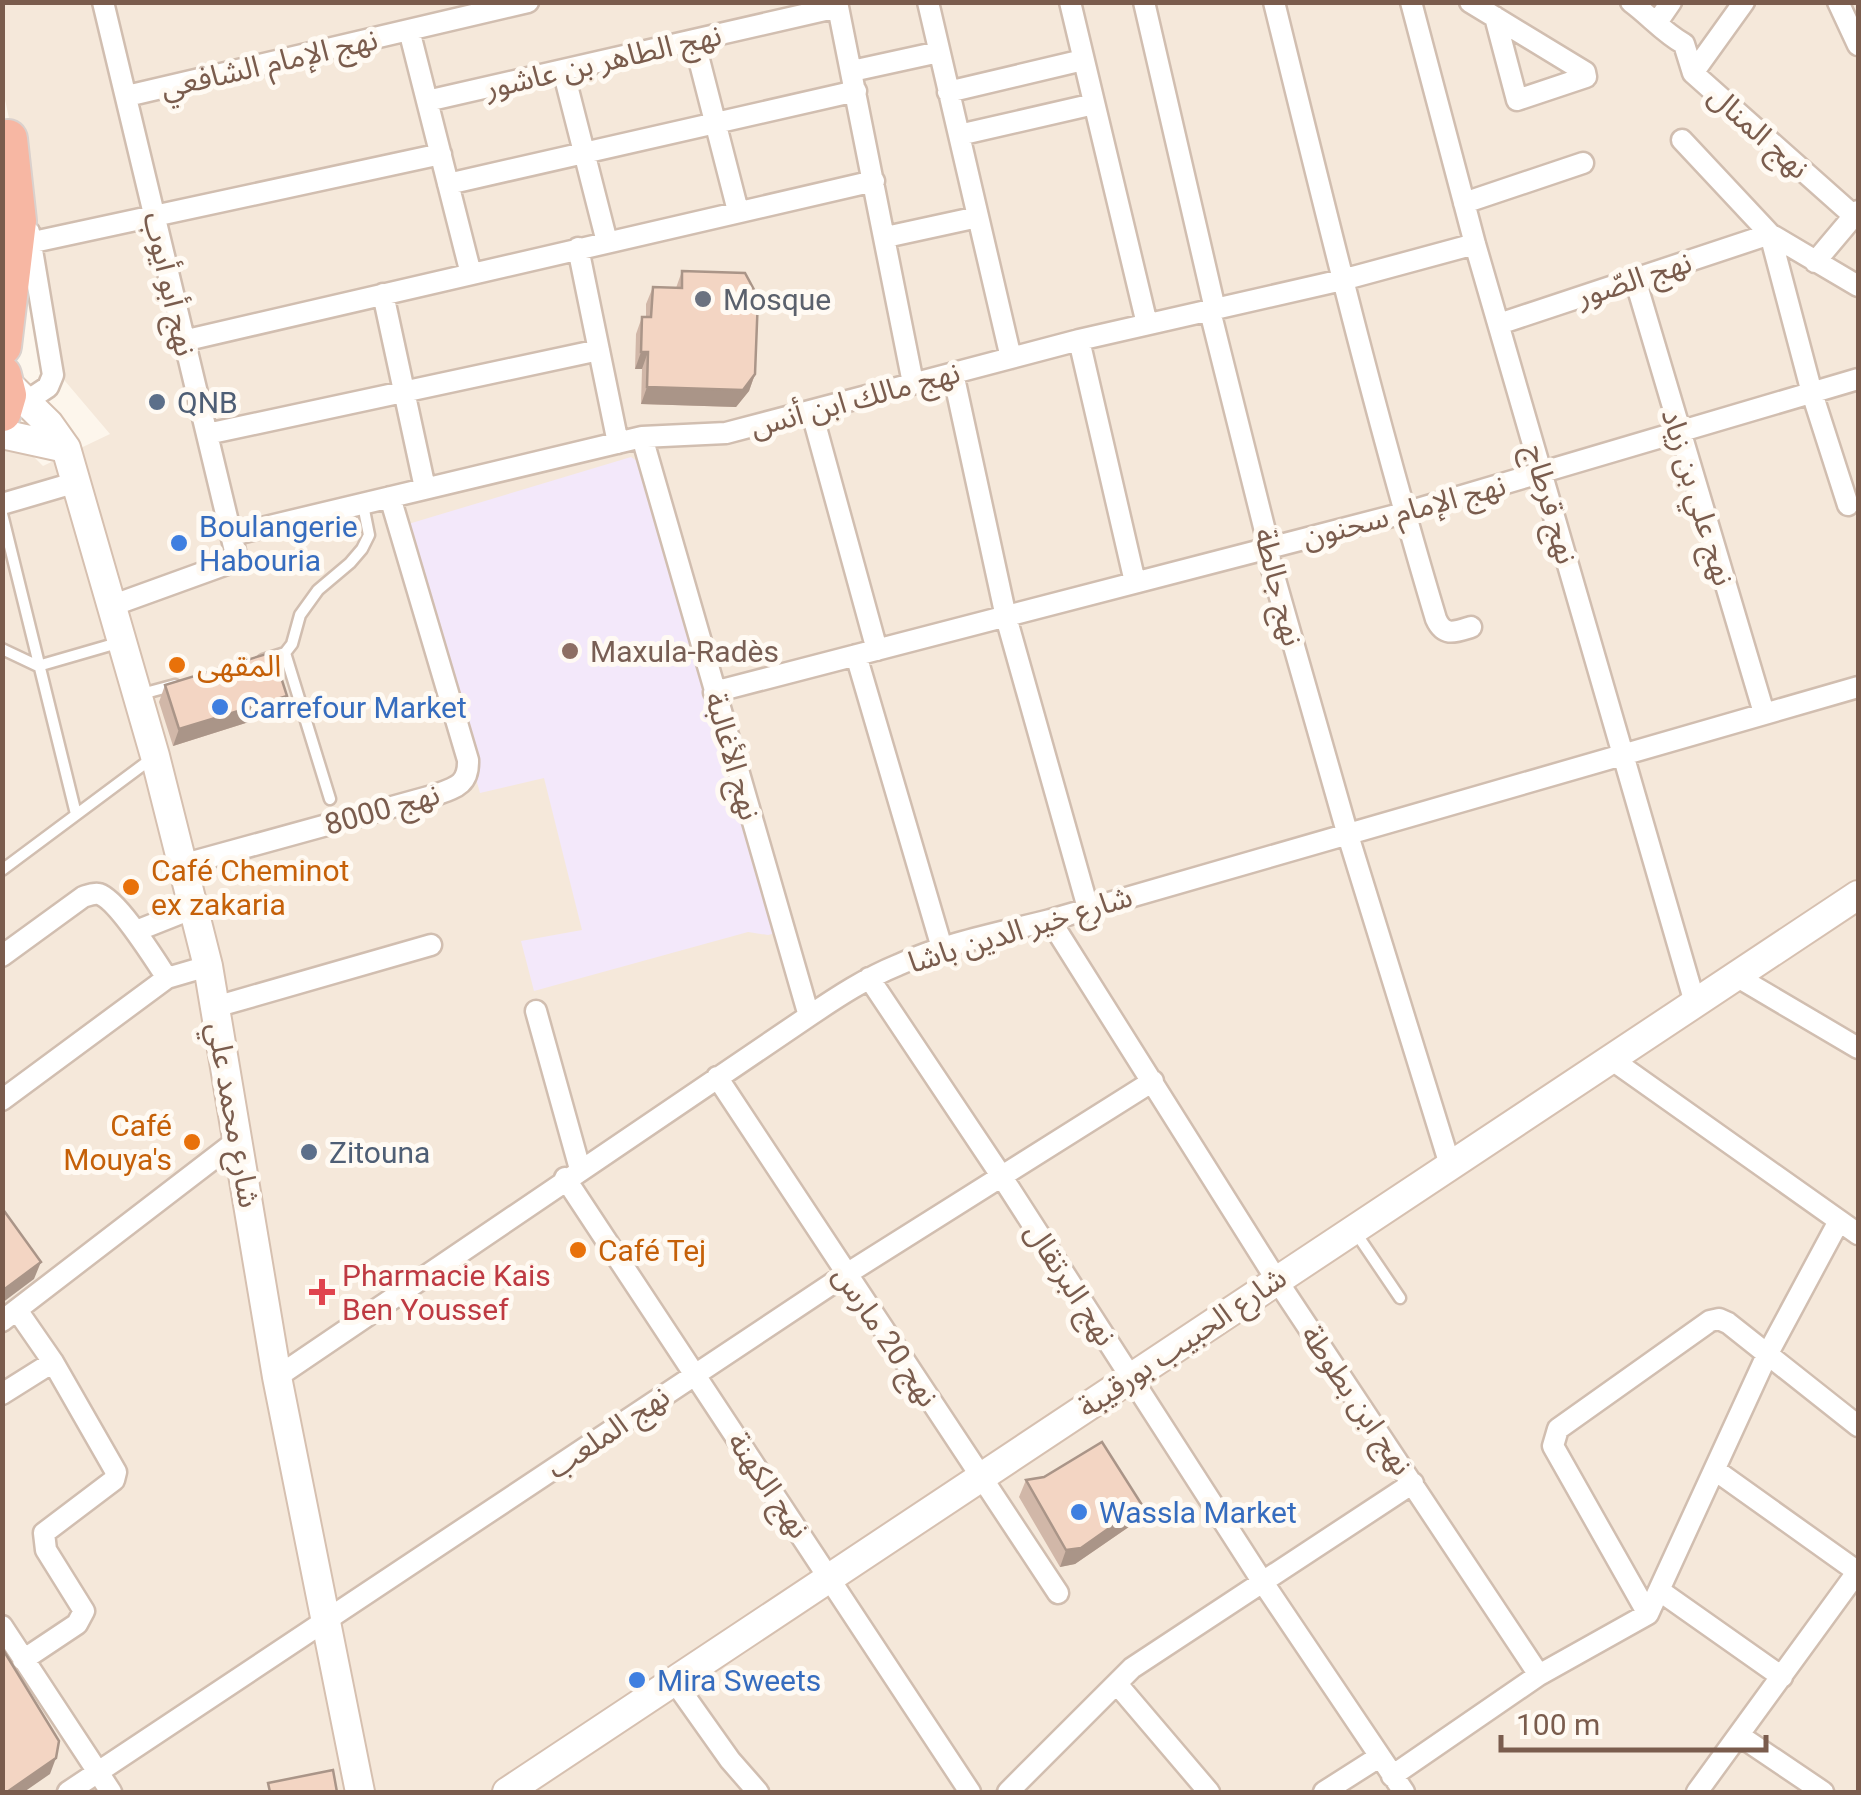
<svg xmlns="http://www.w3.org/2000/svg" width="1861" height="1795" viewBox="0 0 1861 1795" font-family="Roboto,'Noto Sans Arabic',sans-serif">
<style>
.residential{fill:#f5e8da}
.education{fill:#f3e8fa}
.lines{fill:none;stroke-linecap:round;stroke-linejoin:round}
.lane-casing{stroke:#d1beb0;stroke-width:15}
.street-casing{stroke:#d1beb0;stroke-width:25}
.secondary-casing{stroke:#d6c0b0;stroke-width:32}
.highway-casing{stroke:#dad1cd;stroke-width:42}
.lane{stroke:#fff;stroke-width:10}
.street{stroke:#fff;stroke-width:20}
.secondary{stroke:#fff;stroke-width:28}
.highway{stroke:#f7b7a3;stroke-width:38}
.wall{fill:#d1b7a8}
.shaded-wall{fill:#aa9588}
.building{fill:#f3d5c3;stroke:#aa9588;stroke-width:2.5}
.worship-dot{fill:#6b7280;stroke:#fffaf3;stroke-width:4}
.service-dot{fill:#5c6f8a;stroke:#fffaf3;stroke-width:4}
.shop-dot{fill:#3f7fe0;stroke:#fffaf3;stroke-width:4}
.education-dot{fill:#8d6e63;stroke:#fffaf3;stroke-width:4}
.food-dot{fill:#e8710a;stroke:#fffaf3;stroke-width:4}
.health-dot{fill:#e0444e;stroke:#fffaf3;stroke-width:4}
.labels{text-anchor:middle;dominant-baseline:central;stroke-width:10;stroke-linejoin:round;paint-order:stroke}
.street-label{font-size:30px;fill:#7a5c4d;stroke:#fffaf3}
.worship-label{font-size:30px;fill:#5b616d;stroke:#fffaf3;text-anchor:start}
.service-label{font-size:30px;fill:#4e5e75;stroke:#fffaf3;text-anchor:start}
.shop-label{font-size:30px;fill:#366cbe;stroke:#fffaf3;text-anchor:start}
.education-label{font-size:30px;fill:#785e54;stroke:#fffaf3;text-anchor:start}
.food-label{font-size:30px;fill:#c56008;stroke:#fffaf3;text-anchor:start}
.health-label{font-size:30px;fill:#be3a42;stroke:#fffaf3;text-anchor:start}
</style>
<rect width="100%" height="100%" fill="#fdf6ec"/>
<path class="residential" d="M 3,3 L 1858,3 L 1858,1792 L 3,1792 L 2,439 L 23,446 L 43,466 L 110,434 L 65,381 L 3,90 Z"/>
<path class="education" d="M 631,457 L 643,465 L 784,931 L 768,935 L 748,932 L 534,991 L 521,941 L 582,930 L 544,778 L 480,793 L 405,525 Z"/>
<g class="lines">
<defs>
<path id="lane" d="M 2,514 L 76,814
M 2,649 L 38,666 L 121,642
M 285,653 L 330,799
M 263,660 L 285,653 L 292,644 L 300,615 L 318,590 L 350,563 L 362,549 L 369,535 L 363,505
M 138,695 L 175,685
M 2,870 L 151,759
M 1356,1233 L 1400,1298"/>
<path id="street" d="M 103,2 L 235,551 L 227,564 L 111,606
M 837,2 L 913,383
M 928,2 L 1011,358
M 1070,2 L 1147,324
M 1144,2 L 1215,309 L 1211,315 L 1269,547 L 1270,562 L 1347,832 L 1450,1165
M 1274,2 C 1325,209 1375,416 1436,619 C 1444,637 1455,632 1471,627
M 1411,2 L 1475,244 L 1695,1003
M 1470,2 L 1585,72 L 1586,77 L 1517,100 L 1495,17
M 1631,2 C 1650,16 1664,33 1684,44 L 1693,73 L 1854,216
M 1838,2 L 1858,45
M 1658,21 L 1671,2
M 409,30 L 471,274
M 694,40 L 738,211
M 563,70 L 607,242
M 852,71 L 939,52
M 1693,73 L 1744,2
M 948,92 L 1083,60
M 127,96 L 528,2
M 427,101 L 838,7
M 959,135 L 1094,104
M 1682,140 L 1770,234 L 1858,286
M 448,184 L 856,91
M 1464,203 L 1583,163
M 1770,234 L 1812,393 L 1848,505
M 886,237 L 978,217
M 29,243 L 441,154
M 578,248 L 618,443
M 1815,262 L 1858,211
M 1635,279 L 1764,713
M 383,294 L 425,488
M 1499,324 L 1770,234
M 1079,340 L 1135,582
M 183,341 L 874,181
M 953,373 L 1006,617 L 1088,908
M 27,401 L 48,387 L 53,375 L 29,232
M 812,413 L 877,650
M 207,434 L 599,350
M 642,437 L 809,1016
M 2,504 L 77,482
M 232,535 L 642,437 L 726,433 L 1079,340 L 1342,280 L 1475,244
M 856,655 L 942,948
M 714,692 L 1404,513 L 1858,379
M 185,864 L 432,796 C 454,788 469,786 468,760 L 390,497
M 1050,920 L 1276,1279 L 1539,1675
M 136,931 L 194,908
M 2,956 L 83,897 C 89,895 93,893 99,894 C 118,900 155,960 167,978
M 1736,976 L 1858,1048
M 869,978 L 1002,1177 L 1262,1581 L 1404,1792
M 215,1007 L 431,945
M 536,1011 L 580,1169
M 1611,1059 L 1858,1234
M 717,1077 L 1058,1593
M 2,1100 L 167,978 L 208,966
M 565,1178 L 970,1792
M 17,1310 L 53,1362 L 116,1472 L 114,1480 L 44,1533 L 46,1550 L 84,1611 L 77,1624 L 23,1660
M 2,1321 L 239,1139
M 277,1377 L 809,1016 C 837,997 866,978 898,965 C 946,943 999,933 1050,920 L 1858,687
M 2,1394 L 53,1362
M 1715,1470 L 1858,1572
M 1660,1591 L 1782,1677
M 1648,1614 L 1553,1446 L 1558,1429 L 1710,1321 L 1719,1319 L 1728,1323 L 1858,1426
M 2,1626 L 111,1792
M 674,1681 L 730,1760 L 758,1792
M 1117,1684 L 1209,1792
M 1740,1736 L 1823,1792
M 1392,1776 L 1539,1675 L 1648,1614 L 1767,1355 L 1839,1221
M 68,1792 L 845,1275 L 1153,1081
M 1008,1792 L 1132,1668 L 1413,1483
M 1324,1792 L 1379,1757
M 1697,1792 L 1858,1571"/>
<path id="secondary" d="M 5,381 L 49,424 L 66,448 L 155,756 L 208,966 L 277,1377 L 360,1792
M 2,434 L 66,448
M 507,1792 L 1858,895"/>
<path id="highway" d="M 2,346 L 17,221 L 8,139
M 2,375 L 7,395 L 2,412"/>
</defs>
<use href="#lane" class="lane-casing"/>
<use href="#street" class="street-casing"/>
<use href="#secondary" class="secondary-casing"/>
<use href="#highway" class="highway-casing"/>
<use href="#lane" class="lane"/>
<use href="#street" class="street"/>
<use href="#secondary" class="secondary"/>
<use href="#highway" class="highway"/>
</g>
<path class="wall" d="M 682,271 L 755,374 L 749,391 L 736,407 L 641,404 L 642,369 L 635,369 L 636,334 L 642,317 L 646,317 L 646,304 L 653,287 L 676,288 Z
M 165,685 L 281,712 L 173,746 L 159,702 Z
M 1026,1480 L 1142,1505 L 1136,1522 L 1075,1564 L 1060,1567 L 1019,1497 Z"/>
<path class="shaded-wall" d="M 641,352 L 648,352 L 642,369 L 635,369 Z
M 755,374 L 749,391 L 736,407 L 641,404 L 647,387 Z
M 287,696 L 281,712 L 173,746 L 179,729 Z
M 41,1262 L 34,1279 L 2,1303 L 2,1291 Z
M 1142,1505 L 1136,1522 L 1075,1564 L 1060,1567 L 1066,1550 Z
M 56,1758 L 50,1774 L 24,1792 L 7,1792 Z"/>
<path class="building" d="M 682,271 L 745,273 L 758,297 L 755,374 L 743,390 L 647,387 L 648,352 L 641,352 L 642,317 L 651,317 L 653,287 L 682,288 Z
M 273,652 L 287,696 L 179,729 L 165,685 Z
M 2,1208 L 41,1262 L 2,1291 Z
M 1102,1442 L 1142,1505 L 1081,1548 L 1066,1550 L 1026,1480 L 1044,1477 Z
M 2,1648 L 59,1741 L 56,1758 L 7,1792 L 2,1792 Z
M 333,1770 L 337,1792 L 270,1792 L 268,1783 Z"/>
<circle class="worship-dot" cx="703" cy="299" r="10"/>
<g class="service-dot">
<circle cx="157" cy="402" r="10"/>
<circle cx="309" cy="1152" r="10"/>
</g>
<g class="shop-dot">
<circle cx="179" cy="543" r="10"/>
<circle cx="220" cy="707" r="10"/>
<circle cx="1079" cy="1512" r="10"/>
<circle cx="637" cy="1680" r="10"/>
</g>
<circle class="education-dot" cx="570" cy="651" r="10"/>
<g class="food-dot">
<circle cx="177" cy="665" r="10"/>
<circle cx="131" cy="887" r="10"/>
<circle cx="192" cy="1142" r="10"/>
<circle cx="578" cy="1250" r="10"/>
</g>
<path class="health-dot" d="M317 1277h10v10h10v10h-10v10h-10v-10h-10v-10h10z"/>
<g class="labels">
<g class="street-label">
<text transform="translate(603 61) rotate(-13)">نهج الطاهر بن عاشور</text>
<text transform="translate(269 63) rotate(-13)">نهج الإمام الشافعي</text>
<text transform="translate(1759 132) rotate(42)">نهج المنال</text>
<text transform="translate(1634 279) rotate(-18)">نهج الصّور</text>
<text transform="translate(170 284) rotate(77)">نهج أبو أيوب</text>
<text transform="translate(855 399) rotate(-15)">نهج مالك ابن أنس</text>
<text transform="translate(1698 497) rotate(73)">نهج علي بن زياد</text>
<text transform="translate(1551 504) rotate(74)">نهج قرطاج</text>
<text transform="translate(1404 511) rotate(-15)">نهج الإمام سحنون</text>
<text transform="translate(1279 587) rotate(76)">نهج جالطة</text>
<text transform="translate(733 756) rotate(74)">نهج الأغالبة</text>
<text transform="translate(382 809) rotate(-16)">نهج 8000</text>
<text transform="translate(1020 929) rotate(-17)">شارع خير الدين باشا</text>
<text transform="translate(234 1115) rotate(80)">شارع محمد علي</text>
<text transform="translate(1071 1284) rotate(57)">نهج البرتقال</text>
<text transform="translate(886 1336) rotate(56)">نهج 20 مارس</text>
<text transform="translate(1182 1342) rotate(-34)">شارع الحبيب بورقيبة</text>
<text transform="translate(1357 1400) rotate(56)">نهج ابن بطوطة</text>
<text transform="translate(608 1432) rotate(-34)">نهج الملعب</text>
<text transform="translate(769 1485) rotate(56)">نهج الكهنة</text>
</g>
<g class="worship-label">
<text x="723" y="299">Mosque</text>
</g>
<g class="service-label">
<text x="177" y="402">QNB</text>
<text x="329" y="1152">Zitouna</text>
</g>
<g class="shop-label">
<text x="199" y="526">Boulangerie<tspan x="199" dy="34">Habouria</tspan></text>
<text x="240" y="707">Carrefour Market</text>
<text x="1099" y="1512">Wassla Market</text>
<text x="657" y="1680">Mira Sweets</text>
</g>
<g class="education-label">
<text x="590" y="651">Maxula-Radès</text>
</g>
<g class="food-label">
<text x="197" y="665">المقهى</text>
<text x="151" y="870">Café Cheminot<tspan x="151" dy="34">ex zakaria</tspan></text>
<text x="172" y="1125" text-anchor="end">Café<tspan x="172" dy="34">Mouya's</tspan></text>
<text x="598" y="1250">Café Tej</text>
</g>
<g class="health-label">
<text x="342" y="1275">Pharmacie Kais<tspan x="342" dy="34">Ben Youssef</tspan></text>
</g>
</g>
<rect width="1861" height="1795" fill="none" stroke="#7a5c4d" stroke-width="10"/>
<path d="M1501 1735v15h265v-15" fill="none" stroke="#7a5c4d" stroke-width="5"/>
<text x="1516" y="1735" font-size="30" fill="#7a5c4d" stroke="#fffaf3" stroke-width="8" paint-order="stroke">100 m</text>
</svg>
